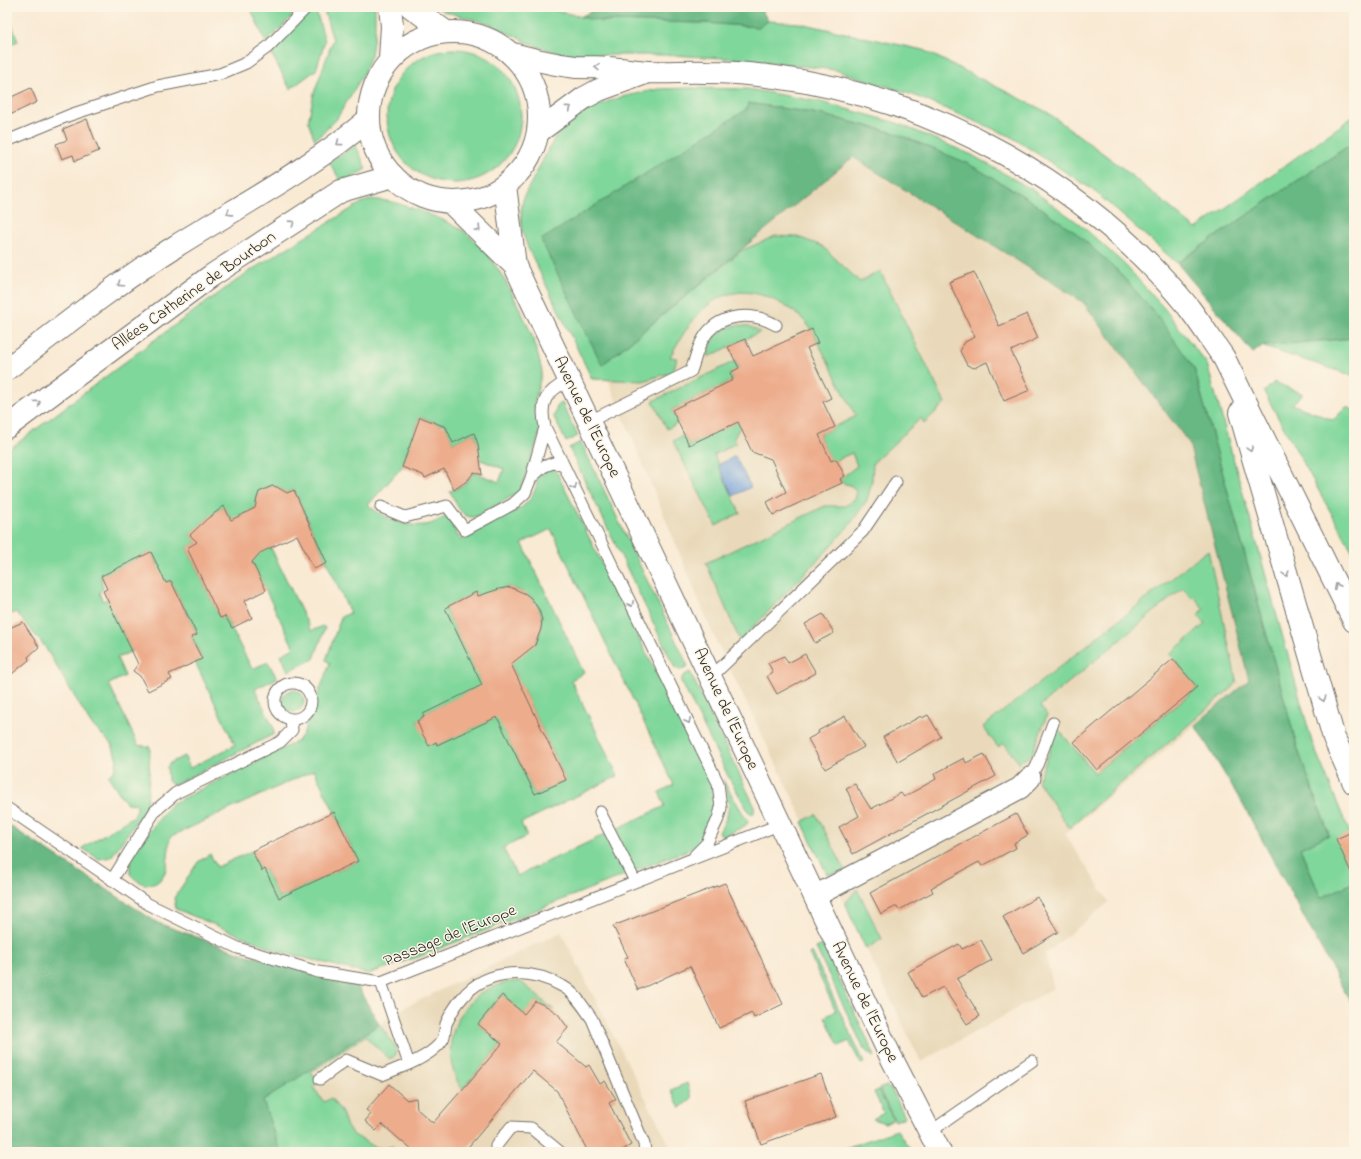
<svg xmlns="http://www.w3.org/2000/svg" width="1361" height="1159" viewBox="0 0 1361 1159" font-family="'Indie Flower',sans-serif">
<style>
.built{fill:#e9d9ba}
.green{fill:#80d79b;stroke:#568163;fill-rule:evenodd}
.forest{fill:#68b883;stroke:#4a7257}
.water{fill:#6d9cd6;stroke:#4c6480}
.building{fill:#edad8d}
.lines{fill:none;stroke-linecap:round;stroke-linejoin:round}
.service-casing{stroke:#736e66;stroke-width:13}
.minor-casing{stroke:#736e66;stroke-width:23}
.secondary-casing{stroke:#736e66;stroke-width:24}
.primary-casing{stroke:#736e66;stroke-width:24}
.motorway-casing{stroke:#736e66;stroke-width:24}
.service{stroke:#fff;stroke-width:11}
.minor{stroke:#fff;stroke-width:21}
.secondary{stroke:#fff;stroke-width:22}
.primary{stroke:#fff;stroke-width:22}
.motorway{stroke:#fff;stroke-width:22}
.oneway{stroke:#a0a0a0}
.labels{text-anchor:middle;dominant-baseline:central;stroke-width:3;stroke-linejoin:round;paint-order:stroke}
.street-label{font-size:17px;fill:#2b2b2b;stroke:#fcf5e5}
</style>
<rect width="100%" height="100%" fill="#fcf5e5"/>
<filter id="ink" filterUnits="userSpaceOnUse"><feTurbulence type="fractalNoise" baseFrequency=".025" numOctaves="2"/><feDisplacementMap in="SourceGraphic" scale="8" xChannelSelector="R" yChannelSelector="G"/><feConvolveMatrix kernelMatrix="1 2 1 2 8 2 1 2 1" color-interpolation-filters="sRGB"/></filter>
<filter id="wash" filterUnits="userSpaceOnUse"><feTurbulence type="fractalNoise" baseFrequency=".012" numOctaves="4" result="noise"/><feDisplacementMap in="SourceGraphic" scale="16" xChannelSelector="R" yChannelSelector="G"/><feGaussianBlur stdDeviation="0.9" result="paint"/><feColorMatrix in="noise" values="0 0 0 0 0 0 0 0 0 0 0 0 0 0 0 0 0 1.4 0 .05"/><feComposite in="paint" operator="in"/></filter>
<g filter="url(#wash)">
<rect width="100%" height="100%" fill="#f9ead4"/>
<path class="built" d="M 853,157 L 1083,302 L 1189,443 L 1249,680 L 1065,834 L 1109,902 L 1045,954 L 1054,988 L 921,1062 L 712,632 L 602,365 Z
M 561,932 L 673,1152 L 280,1152 L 263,1101 L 405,1007 Z"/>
<path class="green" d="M 250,7 L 301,7 L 266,43 Z
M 312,7 L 315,7 L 325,41 L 316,70 L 290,89 L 270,51 L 307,14 Z
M 323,7 L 375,7 L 375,30 L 371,55 L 364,73 L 336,120 L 315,140 L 308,122 L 314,93 L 333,40 Z
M 436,7 L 540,7 L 600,21 L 706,23 L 758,27 L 768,21 L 799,23 L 923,50 L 1047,112 L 1120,166 L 1196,229 L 1354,116 L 1354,142 L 1177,263 L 1093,190 L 1010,136 L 913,95 L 835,70 L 741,59 L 669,55 L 587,55 L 560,53 L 535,46 L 490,24 L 443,11 Z
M 7,11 L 18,41 L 7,47 Z
M387 116a67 67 0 1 1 134 0a67 67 0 1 1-134 0Z
M 690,88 L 748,89 L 821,102 L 897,123 L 972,155 L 1031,189 L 1081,225 L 1124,264 L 1163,307 L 1207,364 L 1312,742 L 1354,843 L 1354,887 L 1352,884 L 1321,898 L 1300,848 L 1329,834 L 1298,750 L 1194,368 L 895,133 L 819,114 L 748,103 L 747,109 L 602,365 L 741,251 L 775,236 L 798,237 L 822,246 L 860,282 L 880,271 L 945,403 L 924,423 L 921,418 L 873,463 L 872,482 L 867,500 L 851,523 L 833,544 L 740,641 L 706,563 L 825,506 L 845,506 L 856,498 L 856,490 L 850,485 L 842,483 L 840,479 L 857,466 L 852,453 L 831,462 L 819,435 L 856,416 C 845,395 834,374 824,354 C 819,346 816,336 811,329 C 802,316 790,308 776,301 C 722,274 693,314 670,357 L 677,358 L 673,372 L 643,381 L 592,379 L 528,248 L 522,231 L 521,211 L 524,196 L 555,137 L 570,121 L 593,107 L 621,97 L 658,89 Z
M 356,145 L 366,169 L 342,183 L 329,162 Z
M 372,199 L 393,202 L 421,211 L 441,219 L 464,231 L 484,249 L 502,275 L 521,311 L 534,340 L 542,371 L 534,405 L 541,429 L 520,492 L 475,517 C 460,519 456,502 450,491 C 460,488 469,482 474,472 L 499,482 L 504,469 L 478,459 L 478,444 L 474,433 L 453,443 L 444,423 L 441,425 L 420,417 L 402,467 L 368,505 C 385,519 408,529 430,524 C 436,522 442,518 448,516 L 460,540 L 521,508 C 532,499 536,492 538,477 L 549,469 L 556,471 L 713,787 L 716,811 L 702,841 L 695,847 L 418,957 L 368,974 L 281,952 L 176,909 L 174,898 L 198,862 L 210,854 L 217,867 L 252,851 L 262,870 L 265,869 L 279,898 L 358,861 L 314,770 L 170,837 C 169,846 168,864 165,872 C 157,890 141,887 130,874 L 130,859 L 133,852 L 171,804 L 298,741 L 303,734 L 330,663 L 326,660 L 341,617 L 350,613 L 294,490 L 286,493 C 273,480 254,488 256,507 L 248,512 L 271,548 L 311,631 L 323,626 L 325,628 L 314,659 L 288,671 L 281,655 L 294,648 L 224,506 L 207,519 L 190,535 L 197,542 L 187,548 L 220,618 L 225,616 L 252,669 L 268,662 L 277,678 L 255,689 L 273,727 L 274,734 L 174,785 L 168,781 L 167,767 L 170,763 L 184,756 L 190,768 L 235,745 L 195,662 L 202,658 L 191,637 L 197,634 L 171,581 L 161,586 L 152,568 L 158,565 L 151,552 L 101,577 L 103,589 L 99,593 L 103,601 L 111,597 L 117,610 L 113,612 L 132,651 L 117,658 L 125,676 L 109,684 L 138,745 L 150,747 L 149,779 L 147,801 L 143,812 L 111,857 L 99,859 L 82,848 L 134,816 L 137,809 L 137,804 L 126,803 L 108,776 L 113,772 L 116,766 L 117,760 L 112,745 L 91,724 L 45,647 L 16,612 L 7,616 L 7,451 L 157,338 L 251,270 L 361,203 ZM 551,529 L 674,785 L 659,792 L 665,806 L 517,876 L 503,848 L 527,836 L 521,823 L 618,776 L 571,680 L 584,673 L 522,543 ZM 510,587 C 539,597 550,615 535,645 L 501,643 L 566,780 L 535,794 L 500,722 L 499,713 L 492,719 L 437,745 C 433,735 421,732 417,721 L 424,717 L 423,714 L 477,688 L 486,688 L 480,680 L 445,608 L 476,592 L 486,614 L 498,607 L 491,592 L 499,589 Z
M 736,325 L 749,326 L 760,332 L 708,357 C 710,340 719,330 736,325 Z
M 1354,338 L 1354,376 L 1261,346 Z
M 735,361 L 739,368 L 730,373 L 733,380 L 672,410 L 678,423 L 667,429 L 653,401 Z
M 1274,382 L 1303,394 L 1292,404 L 1333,420 L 1346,407 L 1354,410 L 1354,554 L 1264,392 Z
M 562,403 L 578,436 L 566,442 L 554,417 L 557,406 Z
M 745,418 L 734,438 L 736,443 L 714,455 L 740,513 L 716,526 L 673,441 L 684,435 L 689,445 Z
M 581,442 L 688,666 L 680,670 L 675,668 L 569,448 Z
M 1208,550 L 1237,683 L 1069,828 L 1038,781 L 1058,729 L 1095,773 L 1197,688 L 1170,654 L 1205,624 L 1198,615 L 1204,609 L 1194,597 L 1192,598 L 1183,588 L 1040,706 L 1047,715 L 1032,754 L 1019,763 L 1004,743 L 998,747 L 983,727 Z
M 690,672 L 754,805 L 754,813 L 750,814 L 729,778 L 681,681 L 683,676 Z
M282 701a11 11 0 1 1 22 0a11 11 0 1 1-22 0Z
M 723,780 L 748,822 L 746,825 L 723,837 L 719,832 C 731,812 731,801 723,780 Z
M 816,814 L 846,872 L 827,874 L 802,822 Z
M 857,889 L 882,939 L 866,949 L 845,904 Z
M 823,945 L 875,1056 L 873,1057 L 864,1049 L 816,948 Z
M 812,952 L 864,1063 L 861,1064 L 849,1041 L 839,1046 L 825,1017 L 836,1011 L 809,954 Z
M 520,981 L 554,1010 L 536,1001 L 528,1010 L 526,1016 L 502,995 L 478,1024 L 502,1044 L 462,1089 C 438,1054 453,1003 493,987 C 502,983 510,982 520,981 Z
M 379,1024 C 383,1030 397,1045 396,1053 C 396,1056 394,1056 392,1058 L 388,1058 L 365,1036 L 311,1072 L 319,1083 L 313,1087 L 324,1102 L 331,1098 L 342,1113 L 347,1127 L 354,1135 L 375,1147 L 385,1148 L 394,1146 L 388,1152 L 280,1152 L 263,1101 Z
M 687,1083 L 692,1098 L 680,1108 L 671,1090 Z
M 886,1086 L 892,1090 L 905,1117 L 895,1121 L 879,1089 Z
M 878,1090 L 893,1119 L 885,1123 L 872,1119 L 884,1113 L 874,1092 Z
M 897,1130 L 912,1152 L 834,1152 Z"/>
<path class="forest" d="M 600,7 L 760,7 L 768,21 L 758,27 L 706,23 L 600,21 L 580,17 Z
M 748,103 L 819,114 L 895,133 L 967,163 L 1025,197 L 1075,232 L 1117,270 L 1156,314 L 1194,368 L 1298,750 L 1329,835 L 1300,848 L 1321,898 L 1352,883 L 1354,887 L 1354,1009 L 1242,803 L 1195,725 L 1249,680 L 1189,443 L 1083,302 L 853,157 L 602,365 L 541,240 L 747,109 Z
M 1354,142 L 1354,338 L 1262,346 L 1253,353 L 1177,263 Z
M 7,824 L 158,923 L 244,954 L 356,984 L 379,1024 L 263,1101 L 280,1152 L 7,1152 Z"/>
<path class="water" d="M 735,456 L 751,487 L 733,496 L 718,465 Z"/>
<g id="blocks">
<path class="building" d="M 31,88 L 37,102 L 12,114 L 7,102 L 7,99 Z
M 87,119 L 99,151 L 75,161 L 73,155 L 62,159 L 56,144 L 67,140 L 63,129 Z
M 974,272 L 999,326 L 1027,314 L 1038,338 L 1011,351 L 1030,390 L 1004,401 L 987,362 L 974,368 L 967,365 L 960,351 L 965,342 L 975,337 L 949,282 Z
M 812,329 L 818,343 L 807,348 L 831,398 L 823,402 L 835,427 L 819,435 L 831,461 L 836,459 L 845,476 L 840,479 L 842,483 L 773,515 L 767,502 L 786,492 L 771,459 L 752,452 L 738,422 L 689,445 L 672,410 L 733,380 L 730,373 L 739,368 L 728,347 L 745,339 L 753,356 Z
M 420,417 L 446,427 L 453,443 L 474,433 L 478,444 L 482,475 L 474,472 L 468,480 L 454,490 L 444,469 L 425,478 L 423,475 L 402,467 Z
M 272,486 L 277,487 L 287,493 L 294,490 L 327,563 L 314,569 L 297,535 L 260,553 L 252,562 L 266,590 L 244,601 L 252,618 L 232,628 L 225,616 L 220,618 L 187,548 L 197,542 L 190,535 L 207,519 L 224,506 L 231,520 L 255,508 L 257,498 L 259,492 Z
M 151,552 L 166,583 L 171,581 L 197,635 L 191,637 L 202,659 L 169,674 L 172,679 L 148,691 L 140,676 L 133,671 L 138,664 L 103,591 L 107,589 L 101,576 Z
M 510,587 L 526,594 L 532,599 L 539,610 L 542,620 L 541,629 L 535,645 L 511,664 L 566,780 L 535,794 L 497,717 L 437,745 L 436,742 L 429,746 L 422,733 L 417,721 L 424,717 L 423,714 L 482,685 L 445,608 L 476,592 L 478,596 L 499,589 Z
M 823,614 L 834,633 L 815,643 L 805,624 Z
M 23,622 L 39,647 L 28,657 L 29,660 L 7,678 L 7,629 Z
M 805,654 L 816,673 L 777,694 L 767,676 L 773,672 L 768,663 L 784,656 L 788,663 Z
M 1173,659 L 1197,687 L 1097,770 L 1074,742 Z
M 928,715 L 941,737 L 898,762 L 883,737 L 921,716 L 922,718 Z
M 845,716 L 864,747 L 825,769 L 808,739 L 819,733 L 818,731 Z
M 984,754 L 996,776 L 853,854 L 839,827 L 859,816 L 846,788 L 855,784 L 871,809 L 901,793 L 904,797 L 936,779 L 934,774 L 964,758 L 966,763 Z
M 334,812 L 358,861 L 279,898 L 265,869 L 262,871 L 252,851 Z
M 1016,814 L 1028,835 L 1014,843 L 1016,848 L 982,866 L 979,862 L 931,888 L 933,892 L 899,910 L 897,906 L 881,914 L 870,893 Z
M 1354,831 L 1354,879 L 1336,839 Z
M 725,883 L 783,1004 L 754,1018 L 752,1013 L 719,1028 L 690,966 L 638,990 L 624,959 L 628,957 L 613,926 Z
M 1037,897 L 1058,932 L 1023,953 L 1003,917 Z
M 981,940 L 992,960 L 957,979 L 980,1016 L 967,1024 L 943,987 L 922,998 L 908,972 L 959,944 L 962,949 Z
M 502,995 L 524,1014 L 535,1001 L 548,1007 L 558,1014 L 568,1028 L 556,1042 L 586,1067 L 589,1065 L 600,1084 L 605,1081 L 616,1099 L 609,1103 L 631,1145 L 619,1152 L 588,1152 L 557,1091 L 533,1071 L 464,1152 L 414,1152 L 382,1124 L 376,1131 L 365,1121 L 371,1114 L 366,1110 L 389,1084 L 407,1100 L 416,1098 L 417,1109 L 433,1123 L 502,1044 L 478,1024 Z
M 821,1074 L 836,1117 L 761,1144 L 745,1101 Z"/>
</g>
</g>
<g filter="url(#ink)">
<use href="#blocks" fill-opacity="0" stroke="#736e66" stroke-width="1"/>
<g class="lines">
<defs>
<path id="service" d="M 7,141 L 70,115 L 158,86 L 220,74 L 246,63 L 268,47 L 307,7
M 569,380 C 546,392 539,401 545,427 L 718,783 L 721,808 L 718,819 L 707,843 L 695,855
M 590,421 L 691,371 C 695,360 697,349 703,339 C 718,313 752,311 776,325
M 531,478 L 543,467 L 553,463 L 564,466
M 381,507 L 405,517 L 447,506 L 465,530 L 513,504 L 525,493 L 531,478 L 545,427
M 711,677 L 863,531 L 896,482
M275 701a18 18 0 1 1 36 0a18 18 0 1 1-36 0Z
M 1030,778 L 1037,765 L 1053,723
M 7,808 L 148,904 L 238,948 L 318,972 L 381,982 L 781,824
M 600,812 L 635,881
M 112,880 L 155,811 L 176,793 L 280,742 L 292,730 L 291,719
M 381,982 L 409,1064 C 420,1059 436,1051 443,1039 C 445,1035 445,1029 446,1024 C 450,1015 455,1006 462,998 C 488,967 531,968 564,987 C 576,994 584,1008 592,1019 L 644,1144 L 645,1152
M 320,1079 L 346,1060 L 382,1075 L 409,1064
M 930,1132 L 1032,1061
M 496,1152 L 496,1146 L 511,1127 L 531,1128 L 560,1152"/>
<path id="minor" d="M 815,896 L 1020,788 L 1030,778"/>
<path id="secondary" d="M 7,369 C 62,327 117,283 176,246 C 241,205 310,169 369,119
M 7,427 L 211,276 L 341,191 L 393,176"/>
<path id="primary" d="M 390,7 L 392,26 L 390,59
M 411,7 L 446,32
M369 117a85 85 0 1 1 170 0a85 85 0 1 1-170 0Z
M 505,185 L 515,266 L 890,1055 L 940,1152
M 450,202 L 515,266"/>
<path id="motorway" d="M 512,54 C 533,59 554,65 576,67 C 587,67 598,67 608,68 C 622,69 635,71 649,72 C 668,73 687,71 706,72 C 729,72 752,74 775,77 C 935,98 1087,183 1189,308 C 1201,324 1212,341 1224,358 L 1354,621
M 538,132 L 584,98 L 599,90 L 643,74
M 1240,413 L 1334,738 L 1354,783"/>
</defs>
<use href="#service" class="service-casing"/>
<use href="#minor" class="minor-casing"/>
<use href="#secondary" class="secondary-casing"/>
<use href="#primary" class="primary-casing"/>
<use href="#motorway" class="motorway-casing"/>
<use href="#service" class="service"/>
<use href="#minor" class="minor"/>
<use href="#secondary" class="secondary"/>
<use href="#primary" class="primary"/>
<use href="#motorway" class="motorway"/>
</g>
<defs><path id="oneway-chevron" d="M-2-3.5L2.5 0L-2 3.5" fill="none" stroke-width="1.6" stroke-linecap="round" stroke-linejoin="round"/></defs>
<g class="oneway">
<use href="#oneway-chevron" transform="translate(597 67) rotate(-178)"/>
<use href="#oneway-chevron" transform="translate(569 108) rotate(-37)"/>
<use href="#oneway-chevron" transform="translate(339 143) rotate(143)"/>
<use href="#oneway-chevron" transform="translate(229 213) rotate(148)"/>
<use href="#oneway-chevron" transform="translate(292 223) rotate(-33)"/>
<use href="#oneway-chevron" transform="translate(478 229) rotate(45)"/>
<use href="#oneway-chevron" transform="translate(120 284) rotate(146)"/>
<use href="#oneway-chevron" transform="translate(38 403) rotate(-37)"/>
<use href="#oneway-chevron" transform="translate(1250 449) rotate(74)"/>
<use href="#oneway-chevron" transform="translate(574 487) rotate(64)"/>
<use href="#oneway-chevron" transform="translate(1286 574) rotate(74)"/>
<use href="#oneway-chevron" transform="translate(1337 586) rotate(-116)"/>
<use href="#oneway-chevron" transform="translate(631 604) rotate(64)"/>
<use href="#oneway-chevron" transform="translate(1323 699) rotate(74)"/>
<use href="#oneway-chevron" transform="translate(688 721) rotate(64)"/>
</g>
</g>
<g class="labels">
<g class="street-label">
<text transform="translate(194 291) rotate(-35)">Allées Catherine de Bourbon</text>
<text transform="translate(587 417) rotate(64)">Avenue de l'Europe</text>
<text transform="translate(726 709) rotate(65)">Avenue de l'Europe</text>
<text transform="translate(450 936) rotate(-22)">Passage de l'Europe</text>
<text transform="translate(865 1002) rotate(64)">Avenue de l'Europe</text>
</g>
</g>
<rect width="1361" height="1159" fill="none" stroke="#fcf5e5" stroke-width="24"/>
</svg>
